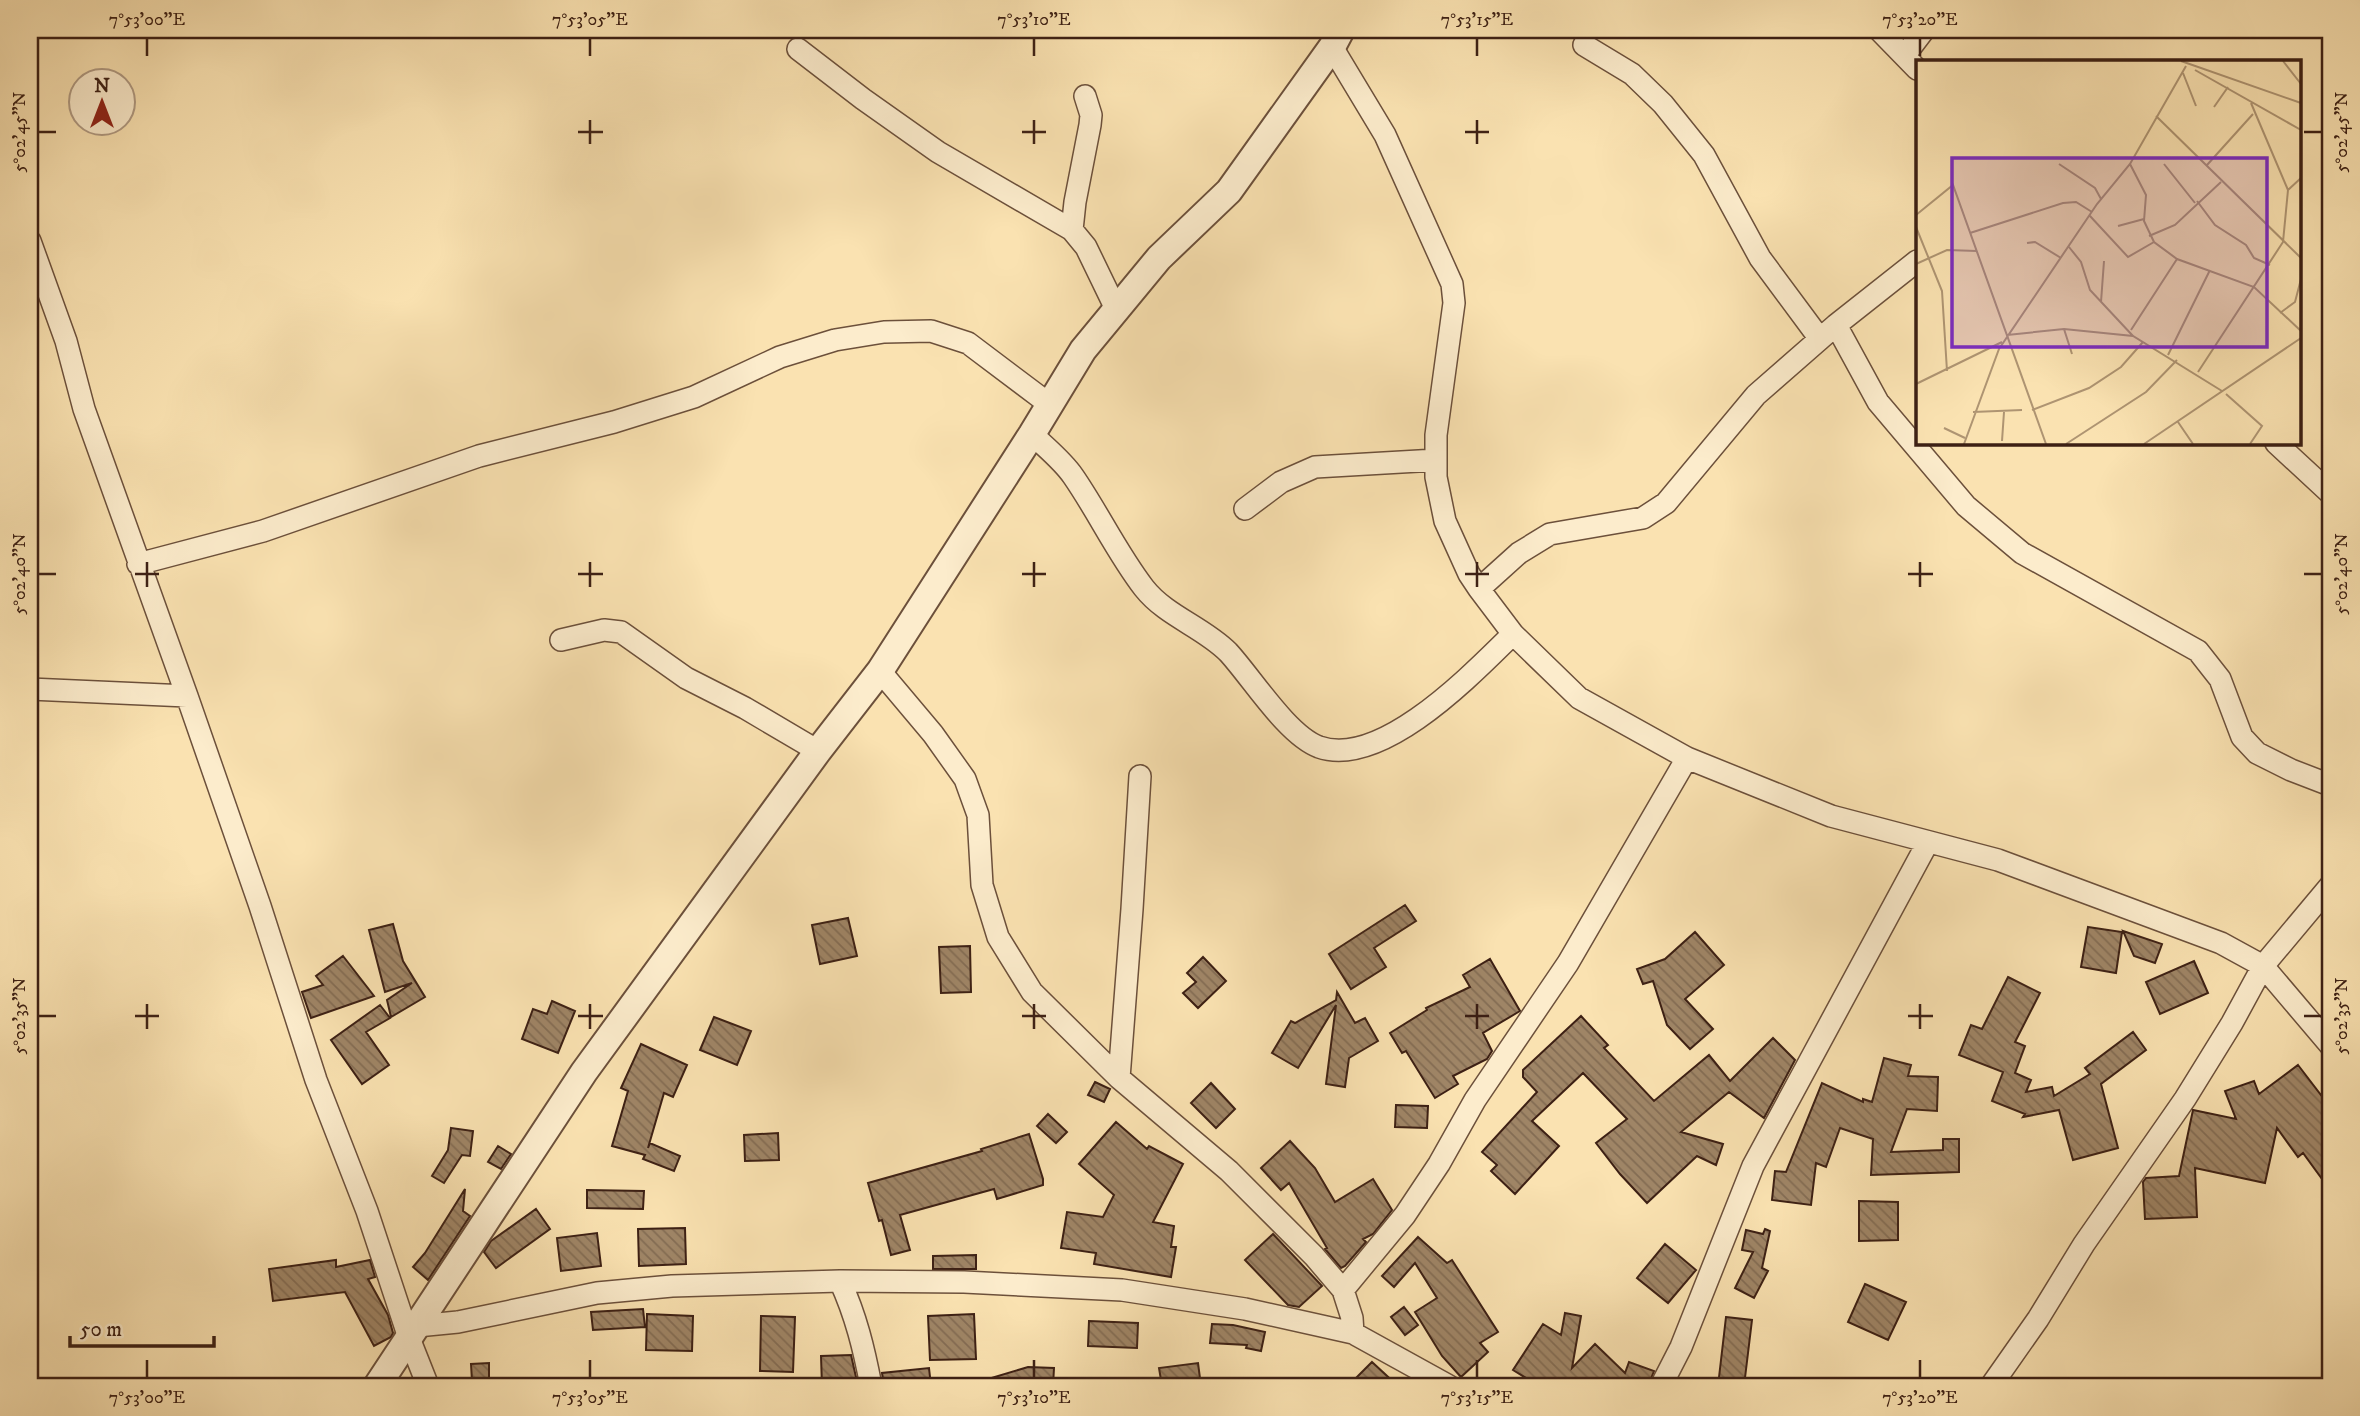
<svg xmlns="http://www.w3.org/2000/svg" width="2360" height="1416" viewBox="0 0 2360 1416" font-family="'IM FELL DW Pica',serif">
<style>
.building{fill:url(#building-back-hatch);stroke:#3d2014;stroke-width:2}
.lines{fill:none;stroke-linecap:round;stroke-linejoin:round}
.minor-casing{stroke:#6c503b;stroke-width:24}
.tertiary-casing{stroke:#6c503b;stroke-width:30}
.minor{stroke:#fceccc;stroke-width:21}
.tertiary{stroke:#fceccc;stroke-width:26}
.ticks{fill:none;stroke:#3d2014;stroke-width:2.5}
.inset-road{fill:none;stroke:#ae9472;stroke-width:2}
.view{fill:#7b2cbf;fill-opacity:0.15;stroke:#7b2cbf;stroke-width:3.5}
.inset-edge{fill:none;stroke:#3d2014;stroke-width:3.5}
.neatline{fill:none;stroke:#3d2014;stroke-width:2.5}
.ticks-label{font-size:18px;text-anchor:middle;fill:#3d2014}
</style>
<defs>
<pattern id="building-back-hatch" width="6" height="6" patternUnits="userSpaceOnUse" patternTransform="scale(1.75)"><rect width="6" height="6" fill="#9f8566"/><path d="M-1 5l2 2M0 0l6 6M5-1l2 2" fill="none" stroke="#836c53"/></pattern>
</defs>
<rect width="100%" height="100%" fill="#fae2b1"/>
<filter id="stains"><feTurbulence type="fractalNoise" baseFrequency=".00286" numOctaves="4"/><feColorMatrix values="0 0 0 0 .2 0 0 0 0 .09 0 0 0 0 .02 0 0 0 .5 -.17"/></filter>
<radialGradient id="worn" r=".72"><stop offset=".6" stop-color="#630" stop-opacity="0"/><stop offset="1" stop-color="#630" stop-opacity=".3"/></radialGradient>
<path class="building" d="M 1405,905 L 1416,921 L 1374,948 L 1386,967 L 1351,989 L 1329,954 Z
M 848,918 L 857,956 L 820,964 L 812,925 Z
M 393,924 L 403,961 L 425,997 L 391,1017 L 387,1000 L 412,983 L 385,992 L 369,930 Z
M 2088,927 L 2122,932 L 2116,973 L 2081,967 Z
M 2123,931 L 2162,944 L 2155,963 L 2134,956 Z
M 1695,932 L 1724,965 L 1685,999 L 1713,1029 L 1690,1049 L 1667,1025 L 1653,981 L 1643,984 L 1637,969 L 1665,959 Z
M 970,946 L 971,992 L 941,993 L 939,947 Z
M 343,956 L 374,996 L 311,1018 L 302,992 L 323,985 L 316,976 Z
M 1203,957 L 1226,981 L 1198,1008 L 1183,993 L 1196,982 L 1187,973 Z
M 1490,959 L 1520,1011 L 1483,1033 L 1492,1051 L 1487,1059 L 1453,1076 L 1458,1084 L 1435,1098 L 1406,1051 L 1402,1053 L 1390,1033 L 1427,1010 L 1426,1008 L 1470,987 L 1463,975 Z
M 2194,961 L 2208,993 L 2160,1014 L 2146,982 Z
M 2008,977 L 2040,993 L 2015,1042 L 2025,1046 L 2015,1073 L 2031,1080 L 2026,1092 L 2052,1087 L 2054,1096 L 2090,1074 L 2085,1068 L 2133,1032 L 2146,1050 L 2101,1084 L 2118,1148 L 2073,1160 L 2059,1110 L 2023,1117 L 2025,1114 L 1992,1101 L 2003,1072 L 1959,1055 L 1971,1025 L 1982,1029 Z
M 1337,992 L 1355,1023 L 1365,1018 L 1378,1041 L 1349,1058 L 1345,1087 L 1326,1084 L 1336,1005 L 1298,1068 L 1272,1053 L 1291,1021 L 1295,1023 L 1336,1000 Z
M 552,1001 L 575,1011 L 558,1053 L 522,1039 L 533,1009 L 547,1014 Z
M 380,1005 L 390,1018 L 366,1032 L 389,1065 L 362,1084 L 331,1040 Z
M 1581,1016 L 1608,1045 L 1604,1048 L 1654,1101 L 1709,1055 L 1730,1081 L 1773,1038 L 1795,1060 L 1764,1118 L 1729,1092 L 1681,1132 L 1723,1144 L 1716,1165 L 1697,1156 L 1647,1203 L 1620,1174 L 1596,1143 L 1627,1119 L 1583,1073 L 1532,1121 L 1559,1146 L 1515,1194 L 1491,1171 L 1497,1165 L 1482,1152 L 1537,1092 L 1523,1077 L 1523,1070 Z
M 714,1017 L 751,1031 L 737,1065 L 700,1050 Z
M 641,1044 L 687,1065 L 673,1097 L 664,1093 L 648,1148 L 650,1143 L 680,1156 L 674,1171 L 643,1159 L 645,1155 L 612,1146 L 628,1091 L 621,1088 Z
M 1884,1058 L 1911,1065 L 1908,1076 L 1938,1077 L 1937,1111 L 1907,1109 L 1891,1152 L 1943,1150 L 1943,1139 L 1959,1139 L 1959,1172 L 1871,1175 L 1873,1139 L 1840,1128 L 1826,1167 L 1816,1163 L 1811,1205 L 1772,1200 L 1775,1171 L 1786,1172 L 1822,1083 L 1863,1102 L 1863,1099 L 1872,1102 Z
M 2298,1065 L 2321,1095 L 2330,1088 L 2330,1190 L 2303,1153 L 2298,1157 L 2277,1128 L 2265,1183 L 2195,1168 L 2197,1217 L 2145,1219 L 2143,1182 L 2146,1178 L 2179,1176 L 2193,1110 L 2236,1119 L 2225,1091 L 2254,1081 L 2259,1094 Z
M 1095,1082 L 1110,1089 L 1104,1102 L 1088,1095 Z
M 1211,1083 L 1235,1109 L 1216,1128 L 1191,1103 Z
M 1396,1105 L 1428,1106 L 1427,1128 L 1395,1127 Z
M 1048,1114 L 1067,1132 L 1056,1143 L 1037,1126 Z
M 1116,1122 L 1147,1149 L 1149,1146 L 1183,1164 L 1153,1222 L 1174,1226 L 1171,1247 L 1176,1247 L 1171,1277 L 1094,1264 L 1096,1253 L 1061,1248 L 1067,1212 L 1103,1217 L 1114,1195 L 1079,1164 Z
M 451,1128 L 473,1131 L 470,1156 L 462,1155 L 444,1183 L 432,1176 L 448,1150 Z
M 778,1133 L 779,1160 L 745,1161 L 744,1135 Z
M 1029,1134 L 1043,1179 L 1043,1185 L 997,1199 L 994,1189 L 900,1215 L 910,1250 L 891,1255 L 882,1220 L 879,1221 L 868,1183 L 982,1151 L 981,1149 Z
M 1290,1141 L 1315,1168 L 1335,1202 L 1373,1179 L 1392,1210 L 1373,1234 L 1363,1239 L 1366,1242 L 1345,1266 L 1341,1268 L 1325,1249 L 1327,1248 L 1289,1183 L 1281,1190 L 1261,1168 Z
M 498,1146 L 511,1154 L 501,1169 L 488,1162 Z
M 465,1189 L 463,1211 L 470,1216 L 428,1280 L 413,1267 L 425,1253 Z
M 587,1190 L 644,1191 L 643,1209 L 587,1208 Z
M 1859,1201 L 1898,1202 L 1898,1240 L 1859,1241 Z
M 536,1209 L 550,1229 L 496,1268 L 484,1252 L 491,1241 Z
M 685,1228 L 686,1264 L 639,1266 L 638,1229 Z
M 1765,1229 L 1770,1231 L 1762,1268 L 1768,1271 L 1754,1298 L 1735,1288 L 1753,1252 L 1742,1250 L 1746,1230 L 1763,1234 Z
M 597,1233 L 601,1266 L 561,1271 L 557,1238 Z
M 1273,1234 L 1322,1286 L 1299,1307 L 1288,1305 L 1245,1260 Z
M 1418,1237 L 1447,1263 L 1452,1260 L 1498,1332 L 1480,1343 L 1488,1352 L 1461,1377 L 1442,1356 L 1415,1312 L 1437,1298 L 1415,1263 L 1394,1287 L 1382,1276 Z
M 1665,1244 L 1696,1270 L 1668,1303 L 1637,1278 Z
M 976,1255 L 976,1269 L 933,1269 L 933,1256 Z
M 336,1260 L 336,1267 L 370,1260 L 375,1277 L 368,1279 L 388,1315 L 393,1333 L 391,1337 L 374,1346 L 345,1292 L 273,1301 L 269,1269 Z
M 1865,1284 L 1906,1302 L 1888,1340 L 1848,1322 Z
M 1404,1307 L 1418,1325 L 1405,1335 L 1391,1317 Z
M 643,1309 L 645,1327 L 593,1330 L 591,1312 Z
M 1565,1313 L 1581,1316 L 1572,1368 L 1595,1344 L 1625,1373 L 1629,1362 L 1654,1371 L 1648,1386 L 1539,1386 L 1513,1370 L 1543,1324 L 1561,1335 Z
M 647,1314 L 693,1316 L 692,1351 L 646,1350 Z
M 974,1314 L 976,1359 L 930,1360 L 928,1316 Z
M 761,1316 L 795,1317 L 793,1372 L 760,1371 Z
M 1726,1317 L 1752,1320 L 1744,1386 L 1718,1386 Z
M 1089,1321 L 1138,1323 L 1137,1348 L 1088,1346 Z
M 1212,1324 L 1233,1325 L 1265,1332 L 1261,1351 L 1246,1348 L 1247,1345 L 1210,1343 Z
M 851,1355 L 858,1386 L 822,1386 L 821,1356 Z
M 1372,1362 L 1398,1386 L 1348,1386 Z
M 489,1363 L 489,1380 L 472,1381 L 471,1364 Z
M 1198,1363 L 1201,1386 L 1162,1386 L 1159,1368 Z
M 1028,1367 L 1054,1368 L 1053,1386 L 978,1386 L 978,1382 Z
M 929,1368 L 931,1386 L 884,1386 L 882,1373 Z"/>
<g class="lines">
<defs>
<path id="minor" d="M 1879,30 L 1917,69
M 1584,45 L 1632,74 L 1663,104 L 1704,155 L 1760,258 L 1820,339
M 1332,47 L 1385,135 L 1452,284 L 1454,303 L 1436,435 L 1436,477 L 1445,521 L 1469,574 L 1479,589 L 1513,634 L 1579,698 L 1687,758 L 1831,816 L 1998,860 L 2221,943 L 2263,966 L 2330,1045
M 798,49 L 863,99 L 938,152 L 1072,230 L 1086,247 L 1116,309
M 1905,55 L 1924,30
M 1072,230 L 1075,202 L 1090,125 L 1091,115 L 1085,96
M 30,241 L 66,341 L 84,409 L 187,696 L 260,906 L 316,1080 L 367,1211 L 409,1338 L 428,1386
M 1836,325 L 1878,402 L 1966,506 L 2022,553 L 2198,651 L 2220,679 L 2242,737 L 2257,753 L 2291,770 L 2330,785
M 1032,434 C 1045,447 1062,460 1073,476 C 1098,512 1117,553 1144,588 C 1166,616 1203,627 1228,652 C 1252,678 1287,735 1319,747 C 1382,769 1473,673 1513,634
M 2276,443 L 2330,493
M 1245,509 L 1281,482 L 1315,467 L 1436,460
M 138,564 L 263,531 L 479,456 L 614,422 L 694,397 L 780,357 L 835,340 L 884,332 L 931,331 L 968,343 L 1049,404
M 1479,589 L 1519,553 L 1550,534 L 1643,518 L 1666,503 L 1756,395 L 1836,325 L 1917,261
M 561,640 L 604,630 L 621,632 L 686,678 L 745,708 L 818,751
M 880,671 L 933,734 L 965,779 L 978,815 L 982,885 L 998,937 L 1032,992 L 1119,1078 L 1229,1171 L 1314,1256 L 1343,1290 L 1352,1318 L 1353,1333
M 30,689 L 187,696
M 1119,1078 L 1132,909 L 1140,776
M 840,1281 C 856,1316 864,1349 871,1386
M 1343,1290 L 1405,1215 L 1439,1164 L 1475,1100 L 1568,963 L 1687,758
M 417,1326 L 458,1322 L 597,1293 L 672,1286 L 840,1281 L 964,1282 L 1122,1290 L 1245,1309 L 1353,1333 L 1449,1386
M 1661,1386 L 1681,1347 L 1753,1166 L 1928,842
M 1991,1386 L 2038,1319 L 2084,1244 L 2185,1099 L 2232,1023 L 2263,966 L 2330,886"/>
<path id="tertiary" d="M 377,1386 L 584,1072 L 818,751 L 880,671 L 1032,434 L 1083,350 L 1159,258 L 1229,191 L 1332,47 L 1341,30"/>
</defs>
<use href="#minor" class="minor-casing"/>
<use href="#tertiary" class="tertiary-casing"/>
<use href="#minor" class="minor"/>
<use href="#tertiary" class="tertiary"/>
</g>
<path class="ticks" d="M 147,38 L 147,56M 590,38 L 590,56M 1034,38 L 1034,56M 1477,38 L 1477,56M 1920,38 L 1920,56M 590,120 L 590,144M 1034,120 L 1034,144M 1477,120 L 1477,144M 38,132 L 56,132M 578,132 L 603,132M 1022,132 L 1046,132M 1465,132 L 1489,132M 2304,132 L 2322,132M 147,562 L 147,587M 590,562 L 590,587M 1034,562 L 1034,587M 1477,562 L 1477,587M 1920,562 L 1920,587M 38,574 L 56,574M 135,574 L 159,574M 578,574 L 603,574M 1022,574 L 1046,574M 1465,574 L 1489,574M 1908,574 L 1933,574M 2304,574 L 2322,574M 147,1004 L 147,1029M 590,1004 L 590,1029M 1034,1004 L 1034,1029M 1477,1004 L 1477,1029M 1920,1004 L 1920,1029M 38,1016 L 56,1016M 135,1016 L 159,1016M 578,1016 L 603,1016M 1022,1016 L 1046,1016M 1465,1016 L 1489,1016M 1908,1016 L 1933,1016M 2304,1016 L 2322,1016M 147,1360 L 147,1378M 590,1360 L 590,1378M 1034,1360 L 1034,1378M 1477,1360 L 1477,1378M 1920,1360 L 1920,1378"/>
<g transform="translate(1916 60)">
<rect width="385" height="385" fill="#fae2b1"/>
<path class="inset-road" d="M 265,1 L 385,43M 367,1 L 385,24M 279,10 L 385,70M 267,13 L 280,46M 335,43 L 372,130M 298,47 L 312,27M 240,56 L 385,198M 143,104 L 179,128 L 185,139M 214,104 L 230,135 L 228,161 L 238,182 L 261,199 L 338,227 L 385,271M 248,104 L 279,143M 291,105 L 337,54M 281,141 L 299,165 L 330,185 L 338,198 L 354,205M 0,155 L 37,125 L 130,384M 174,156 L 212,197 L 238,182M 202,166 L 228,159M 0,167 L 26,231 L 31,311M 54,173 L 147,143 L 160,142 L 176,152M 233,176 L 259,165 L 305,122M 111,183 L 119,182 L 145,198M 153,187 L 165,202 L 174,230 L 217,276M 0,204 L 31,190 L 61,191M 185,242 L 188,201M 364,253 L 379,242 L 385,219M 148,269 L 156,294M 215,270 L 261,199M 91,275 L 148,269 L 217,276 L 306,331M 252,295 L 294,210M 282,312 L 367,182 L 372,130 L 385,118M 0,324 L 86,282M 310,334 L 346,366 L 334,384M 116,350 L 173,328 L 205,307 L 227,282M 57,352 L 106,350M 262,362 L 277,384M 28,368 L 49,378M 86,381 L 88,352M 48,384 L 83,289 L 181,144 L 214,104 L 270,6M 150,384 L 230,332 L 261,300M 228,384 L 385,278"/>
<path class="view" d="M 36,98 L 351,98 L 351,287 L 36,287 Z"/>
<rect width="385" height="385" class="inset-edge"/>
</g>
<rect width="2360" height="1416" fill="none" stroke="#fae2b1" stroke-width="77"/>
<g transform="translate(102 102)"><circle r="33" fill="#fceccc" stroke="#b09a82" stroke-width="2"/>
<path d="M0-5L12 26L0 18L-12 26Z" fill="#8f2418"/>
<text y="-10" font-size="19" font-weight="bold" text-anchor="middle" fill="#3d2014">N</text>
</g>
<path d="M70 1336v10h144v-10" fill="none" stroke="#3d2014" stroke-width="3.5"/>
<text x="80" y="1336" font-size="21" fill="#3d2014" stroke="#fceccc" stroke-width="5" paint-order="stroke">50 m</text>
<rect x="38" y="38" width="2284" height="1340" class="neatline"/>
<g class="ticks-label">
<text x="147" y="25">7°53'00"E</text>
<text x="590" y="25">7°53'05"E</text>
<text x="1034" y="25">7°53'10"E</text>
<text x="1477" y="25">7°53'15"E</text>
<text x="1920" y="25">7°53'20"E</text>
<text transform="translate(19 132) rotate(-90)" y="6">5°02'45"N</text>
<text transform="translate(2341 132) rotate(-90)" y="6">5°02'45"N</text>
<text transform="translate(19 574) rotate(-90)" y="6">5°02'40"N</text>
<text transform="translate(2341 574) rotate(-90)" y="6">5°02'40"N</text>
<text transform="translate(19 1016) rotate(-90)" y="6">5°02'35"N</text>
<text transform="translate(2341 1016) rotate(-90)" y="6">5°02'35"N</text>
<text x="147" y="1403">7°53'00"E</text>
<text x="590" y="1403">7°53'05"E</text>
<text x="1034" y="1403">7°53'10"E</text>
<text x="1477" y="1403">7°53'15"E</text>
<text x="1920" y="1403">7°53'20"E</text>
</g>
<rect width="100%" height="100%" filter="url(#stains)"/>
<rect width="100%" height="100%" fill="url(#worn)"/>
</svg>
